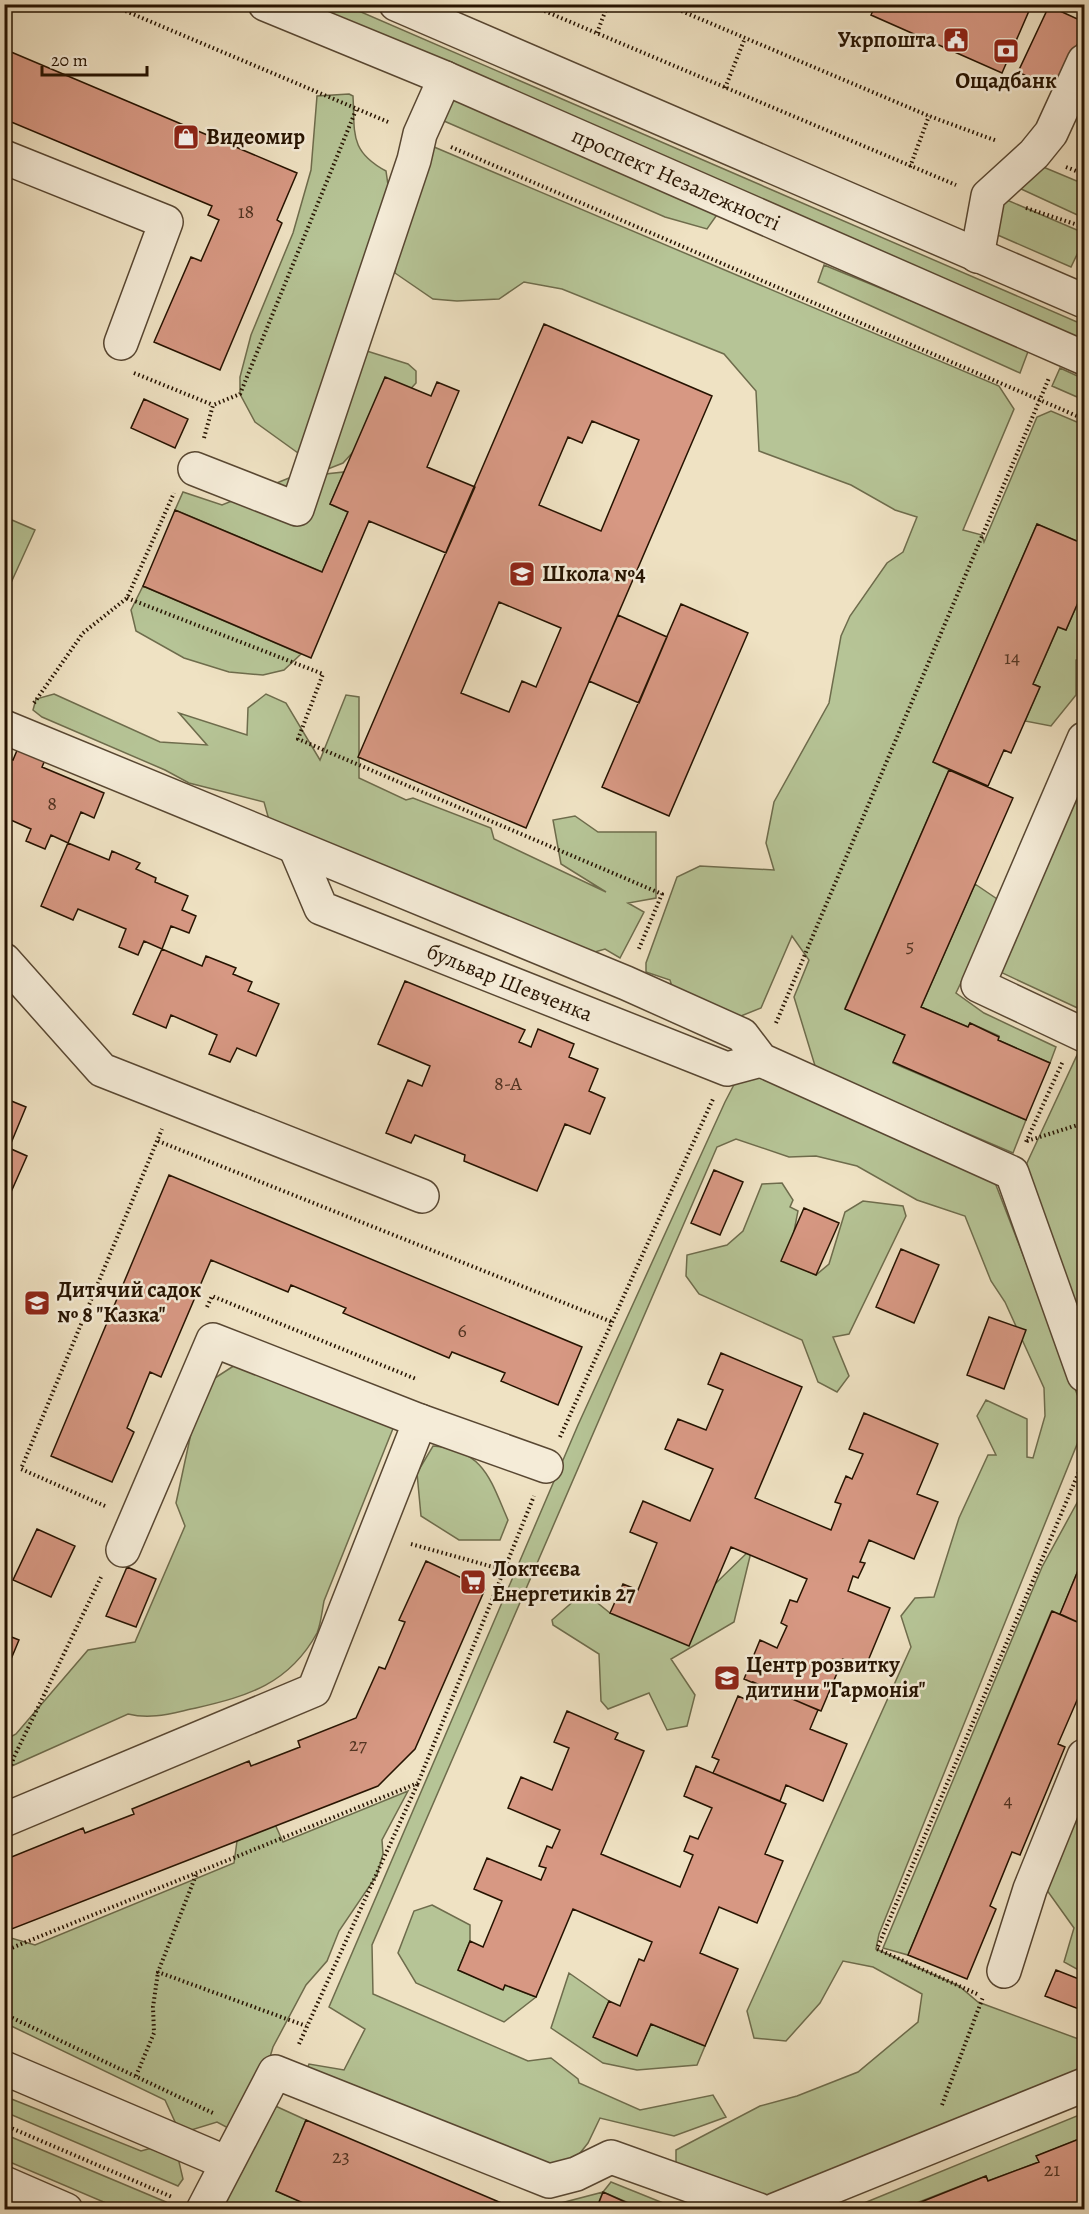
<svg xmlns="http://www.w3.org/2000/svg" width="1089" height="2214" viewBox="0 0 1089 2214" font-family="Alegreya,serif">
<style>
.green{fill:#b6c496;stroke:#6e6c4c;stroke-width:1.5}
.building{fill:#d79883;stroke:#261301;stroke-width:1.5;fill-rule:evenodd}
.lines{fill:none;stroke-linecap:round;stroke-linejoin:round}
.minor-casing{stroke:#584732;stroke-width:36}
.path{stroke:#261301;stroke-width:4;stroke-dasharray:1.5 3;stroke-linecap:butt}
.minor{stroke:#f5ecd8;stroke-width:33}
.labels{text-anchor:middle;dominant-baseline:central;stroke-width:5;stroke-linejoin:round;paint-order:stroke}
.number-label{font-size:20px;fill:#523422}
.poi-label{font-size:22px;font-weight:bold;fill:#261301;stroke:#f5ecd8;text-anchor:start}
.street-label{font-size:22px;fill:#261301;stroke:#f5ecd8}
</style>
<rect width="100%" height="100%" fill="#efe2c3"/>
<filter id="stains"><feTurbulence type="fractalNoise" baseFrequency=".00333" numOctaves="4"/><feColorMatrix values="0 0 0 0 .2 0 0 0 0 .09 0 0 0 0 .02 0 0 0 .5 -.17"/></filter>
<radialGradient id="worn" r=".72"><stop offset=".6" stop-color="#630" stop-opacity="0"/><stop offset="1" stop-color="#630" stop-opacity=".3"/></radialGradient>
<path class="green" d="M 303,5 L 345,5 L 1084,325 L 1084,343 Z
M 349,94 L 353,96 C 355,133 349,151 386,171 L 389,192 L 354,347 L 408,364 L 416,371 L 416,383 L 343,463 L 323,471 L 255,422 L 240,394 L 240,377 L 251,335 L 293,233 L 311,170 L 317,96 Z
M 452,99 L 721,209 L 707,229 L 665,217 L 444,121 Z
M 427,144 L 999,386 L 1014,409 L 963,530 L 982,535 L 984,542 L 1037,417 L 1051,411 L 1084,425 L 1084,532 L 1079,542 L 1037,524 L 933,762 L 949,770 L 845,1008 L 905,1035 L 893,1063 L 1026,1120 L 1013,1153 L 816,1069 L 794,997 L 809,960 L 792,936 L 761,1008 L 736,1018 L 673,990 L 670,980 L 646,972 L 646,963 L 677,877 L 700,866 L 774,870 L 766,843 L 774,802 L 829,703 L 841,636 L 850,616 L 887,563 L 903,552 L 917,517 L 895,510 L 851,485 L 759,451 L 756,391 L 724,354 L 562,289 L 524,282 L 499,299 L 457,301 L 433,299 L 395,273 L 403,213 Z
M 1036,164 L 1084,184 L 1084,218 L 1008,183 Z
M 1000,197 L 1084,233 L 1084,240 L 1071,267 L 993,233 Z
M 824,265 L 1029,349 L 1020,373 L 818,282 Z
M 1060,368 L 1084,379 L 1084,400 L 1052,386 Z
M 344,472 L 330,504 L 348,512 L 322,572 L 175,510 L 183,492 L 222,505 L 289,478 Z
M 5,517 L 35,530 L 5,596 Z
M 143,586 L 301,654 L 284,670 L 263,675 L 229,672 L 184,658 L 136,631 L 131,610 Z
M 1080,598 L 1084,600 L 1084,658 L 1076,660 L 1076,695 L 1051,726 L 1025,721 L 1040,687 L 1033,684 L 1058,627 L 1066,630 Z
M 54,694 L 160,742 L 207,745 L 179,713 L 247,735 L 248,708 L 266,694 L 286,703 L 320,760 L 346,695 L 359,697 L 359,778 L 406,800 L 413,798 L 491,828 L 494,839 L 606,892 L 561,864 L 553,820 L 575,816 L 598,832 L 656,832 L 656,898 L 628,903 L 644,912 L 620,958 L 605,949 L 588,954 L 269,820 L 264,802 L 189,783 L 165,770 L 42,717 L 33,710 L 36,699 Z
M 1084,769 L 1084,1011 L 996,970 Z
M 975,884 L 1000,901 L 956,993 L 984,1013 L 1056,1047 L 1050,1063 L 998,1040 L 999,1036 L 970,1023 L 968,1027 L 921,1007 Z
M 1078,1053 L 1084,1055 L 1084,1331 L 1020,1178 Z
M 757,1069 L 994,1180 L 1084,1412 L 1084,1427 L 879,1934 L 876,1949 L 959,1986 L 978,2002 L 1084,2041 L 1084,2077 L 762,2208 L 676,2178 L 676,2150 L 760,2106 L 797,2096 L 858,2072 L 918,2022 L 922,1994 L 873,1967 L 843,1961 L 820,2003 L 786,2041 L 754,2038 L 747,2011 L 911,1647 L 901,1616 L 915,1598 L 934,1597 L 959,1518 L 988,1455 L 996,1455 L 977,1416 L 986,1400 L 1027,1419 L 1027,1457 L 1033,1458 L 1045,1416 L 1044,1388 L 1005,1302 L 991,1281 L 965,1216 L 917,1200 L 857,1166 L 816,1156 L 789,1157 L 736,1139 L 717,1147 L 372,1945 L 373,1994 L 528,2061 L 551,2058 L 578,2079 L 579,2083 L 640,2110 L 713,2095 L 726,2117 L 674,2136 L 600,2118 L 588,2143 L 565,2172 L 304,2077 L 309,2064 L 344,2070 L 365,2029 L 329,2007 L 578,1425 L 725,1102 L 739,1075 Z
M 782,1183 L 793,1200 L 790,1207 L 798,1211 L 788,1262 L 816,1275 L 829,1264 L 845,1212 L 863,1201 L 903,1206 L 906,1216 L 849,1334 L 833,1337 L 849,1376 L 837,1392 L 818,1382 L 802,1340 L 699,1294 L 686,1276 L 687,1255 L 727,1245 L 743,1231 L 762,1184 Z
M 249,1356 L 316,1398 L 394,1426 L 324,1601 C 322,1611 321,1624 317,1633 C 289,1684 248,1696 196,1708 C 172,1713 152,1720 128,1714 L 5,1769 L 5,1740 L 16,1734 L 88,1650 L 135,1642 L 185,1526 L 176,1503 L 201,1387 Z
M 433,1446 C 484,1450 490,1479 508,1520 L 500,1540 L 459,1540 L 421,1516 L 417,1473 Z
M 1084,1490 L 1084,1556 L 1060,1614 L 1051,1612 L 908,1955 L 883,1948 L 1042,1567 Z
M 752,1548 L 734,1622 L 671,1659 L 695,1695 L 687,1726 L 667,1730 L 649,1693 L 608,1709 L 601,1701 L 599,1654 L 553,1625 L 552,1620 L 584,1592 L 610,1613 L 679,1619 Z
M 1084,1774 L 1084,1973 L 1064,1962 L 1074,1928 L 1041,1882 Z
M 408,1791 L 382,1840 L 383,1854 L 377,1875 L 339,1931 L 327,1961 L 306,1985 L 273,2047 L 267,2067 L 230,2129 L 217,2122 L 188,2131 L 176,2124 L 165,2100 L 5,2023 L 4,1936 L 35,1945 L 234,1863 L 237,1841 L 274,1822 L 283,1842 Z
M 432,1905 L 470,1925 L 470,1941 L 458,1970 L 503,1989 L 505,1985 L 536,1997 L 504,2022 L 416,1983 L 398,1953 L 414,1911 Z
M 569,1973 L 609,2001 L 594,2037 L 637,2055 L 651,2024 L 705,2046 L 697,2065 L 637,2070 L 603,2063 L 551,2028 Z
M 4,2096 L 141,2151 L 159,2146 L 176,2149 L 183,2179 L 178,2186 L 5,2112 Z
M 271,2104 L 306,2120 L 276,2191 L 319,2209 L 237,2209 L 223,2201 Z
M 1084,2113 L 1084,2137 L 1037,2156 L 1039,2162 L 988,2181 L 986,2176 L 901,2209 L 847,2210 Z
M 4,2134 L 166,2202 L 163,2209 L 120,2209 L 5,2160 Z
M 611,2182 L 678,2209 L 643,2209 L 603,2192 L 596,2209 L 534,2210 L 603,2192 Z"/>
<path class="building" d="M 876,4 L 1032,4 L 1002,73 L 871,15 Z
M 1049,6 L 1084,22 L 1084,30 L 1056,90 L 1018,72 Z
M 4,49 L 297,173 L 277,220 L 282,223 L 220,370 L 154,342 L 191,257 L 201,261 L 219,220 L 208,215 L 212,206 L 4,119 Z
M 544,324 L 712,396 L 526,828 L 358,757 ZM 592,421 L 639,440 L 601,531 L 539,505 L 568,437 L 582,443 ZM 499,602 L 561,628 L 536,687 L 522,681 L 509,712 L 461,693 Z
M 385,377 L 431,396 L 437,382 L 459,391 L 427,467 L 475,487 L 446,553 L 369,521 L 311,658 L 143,586 L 175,510 L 322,572 L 348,512 L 330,504 Z
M 144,399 L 188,419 L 175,448 L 131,428 Z
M 1037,524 L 1079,542 L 1084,532 L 1084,600 L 1080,598 L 1066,630 L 1058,627 L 1033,684 L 1040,687 L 1011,753 L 1004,750 L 988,786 L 933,762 Z
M 681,604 L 748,633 L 669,816 L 602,787 Z
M 618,615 L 667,637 L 639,703 L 589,681 Z
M 18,748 L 45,760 L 42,767 L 104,793 L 94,818 L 81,812 L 68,843 L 51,835 L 45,849 L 26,841 L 31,829 L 4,817 L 4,756 L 13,760 Z
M 949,770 L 1013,798 L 921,1007 L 968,1027 L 970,1023 L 999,1037 L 998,1040 L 1050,1063 L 1026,1120 L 893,1062 L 905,1035 L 845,1009 Z
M 68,843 L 109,860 L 112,851 L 140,863 L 136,869 L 156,878 L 155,882 L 188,896 L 182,910 L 196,916 L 189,933 L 171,926 L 162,949 L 144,941 L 138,955 L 119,947 L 126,929 L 78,909 L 73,920 L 41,906 Z
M 162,949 L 202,966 L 206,956 L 236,968 L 233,974 L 252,982 L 248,991 L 279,1004 L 256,1056 L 237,1048 L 230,1062 L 209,1054 L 217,1035 L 171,1015 L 166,1028 L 133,1014 Z
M 405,981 L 525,1030 L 519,1042 L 531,1047 L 538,1029 L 574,1044 L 569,1057 L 598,1069 L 589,1091 L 605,1098 L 590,1134 L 565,1124 L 537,1191 L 464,1161 L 465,1155 L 415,1135 L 411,1143 L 386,1133 L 408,1080 L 422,1086 L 430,1066 L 378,1044 Z
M 4,1098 L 26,1107 L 9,1148 L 27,1156 L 4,1208 Z
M 714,1170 L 743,1182 L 720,1235 L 691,1223 Z
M 169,1175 L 582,1347 L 558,1405 L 501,1381 L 505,1373 L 452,1352 L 449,1358 L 343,1313 L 346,1308 L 291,1285 L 288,1292 L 211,1260 L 161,1377 L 150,1372 L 127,1428 L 134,1432 L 112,1482 L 51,1456 Z
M 804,1208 L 839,1223 L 816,1275 L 781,1261 Z
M 901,1249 L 939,1265 L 914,1323 L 876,1307 Z
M 989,1317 L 1026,1330 L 1004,1389 L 967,1375 Z
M 721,1353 L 802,1387 L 755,1498 L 831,1530 L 841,1504 L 835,1502 L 846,1476 L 852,1479 L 863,1454 L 849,1449 L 864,1413 L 938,1444 L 917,1494 L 938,1502 L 914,1559 L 869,1540 L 860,1562 L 865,1563 L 858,1578 L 853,1576 L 848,1591 L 890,1608 L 865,1668 L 843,1659 L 821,1711 L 744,1679 L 760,1640 L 777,1648 L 787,1626 L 781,1623 L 790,1600 L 797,1602 L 807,1579 L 731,1547 L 689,1646 L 610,1613 L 623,1584 L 638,1590 L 657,1543 L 630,1532 L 643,1501 L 690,1521 L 713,1469 L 665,1449 L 678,1419 L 706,1430 L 723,1390 L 708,1384 Z
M 37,1529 L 75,1546 L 51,1597 L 13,1580 Z
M 1084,1556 L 1084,1625 L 1060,1614 Z
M 426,1561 L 485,1589 L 415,1749 L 378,1786 L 4,1932 L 4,1860 L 83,1828 L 85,1833 L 134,1814 L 132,1809 L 249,1761 L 251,1766 L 300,1747 L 298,1741 L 356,1718 L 379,1667 L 385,1669 L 405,1622 L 399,1620 Z
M 127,1567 L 156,1579 L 136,1627 L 106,1616 Z
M 1052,1611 L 1084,1625 L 1084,1693 L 1081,1691 L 1058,1744 L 1065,1747 L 1020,1855 L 1012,1852 L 990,1906 L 996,1909 L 967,1979 L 908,1955 Z
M 4,1634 L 19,1640 L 4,1676 Z
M 753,1682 L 818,1710 L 810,1729 L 847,1744 L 823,1801 L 786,1785 L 780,1801 L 713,1773 L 719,1760 L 712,1757 L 738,1696 L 745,1699 Z
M 567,1711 L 618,1733 L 615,1739 L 644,1751 L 601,1854 L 680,1887 L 693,1855 L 684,1851 L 690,1836 L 698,1839 L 712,1808 L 684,1796 L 696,1766 L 786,1804 L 765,1854 L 783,1861 L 757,1923 L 719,1907 L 700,1953 L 738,1969 L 705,2046 L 651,2024 L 637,2056 L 593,2037 L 609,2001 L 620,2006 L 639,1959 L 644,1961 L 652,1942 L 573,1909 L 536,1997 L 505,1985 L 503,1990 L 458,1970 L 470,1941 L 483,1947 L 502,1901 L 474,1889 L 487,1858 L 541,1880 L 546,1868 L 539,1866 L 547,1846 L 552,1848 L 560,1830 L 508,1808 L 521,1777 L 552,1790 L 569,1748 L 554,1742 Z
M 1056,1970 L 1084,1981 L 1084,2011 L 1045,1996 Z
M 306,2120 L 518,2210 L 319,2210 L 276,2191 Z
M 1084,2137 L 1084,2210 L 901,2210 L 986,2176 L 988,2181 L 1039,2162 L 1036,2156 Z
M 603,2192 L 643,2210 L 596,2210 Z"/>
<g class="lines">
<defs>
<g id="minor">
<path id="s1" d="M 265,4 L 445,78 L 1084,358"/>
<path d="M 396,4 L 1084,301"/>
<path d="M 4,157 L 166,222 L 121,343"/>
<path d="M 977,256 L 988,196 L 1034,154 L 1051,133 L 1084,61"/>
<path d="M 195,469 L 297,509 L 414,160 L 420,134 L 445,78"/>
<path d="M 4,727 L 626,983 L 742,1035 L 761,1060 L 1012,1173 L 1084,1375"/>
<path d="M 1084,739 L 978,985 L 1084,1035"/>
<path id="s2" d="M 296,849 L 321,908 L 727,1069 L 761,1060"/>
<path d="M 4,960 L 102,1070 L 422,1196"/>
<path d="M 123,1550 L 213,1340 L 420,1421"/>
<path d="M 4,1820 L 314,1690 L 420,1421 L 546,1466"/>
<path d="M 1004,1971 L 1030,1889 L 1084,1756"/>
<path d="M 4,2068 L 227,2163"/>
<path d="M 4,2183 L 66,2210"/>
<path d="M 203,2210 L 275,2072 L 549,2181 L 576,2174 L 611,2157 L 759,2210"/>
<path d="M 775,2210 L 1084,2085"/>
</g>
</defs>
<use href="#minor" class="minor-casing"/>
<path class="path" d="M 109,4 L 388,122
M 528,4 L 956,185
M 665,4 L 929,116 L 997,141
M 597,33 L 608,4
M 725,88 L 745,38
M 451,147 L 1084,419
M 910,167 L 929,116
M 1066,167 L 1084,174
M 1026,208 L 1084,227
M 134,373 L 213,405
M 204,438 L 213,405 L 240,394 L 356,110
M 127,598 L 323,674 L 298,739 L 662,894 L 638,951
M 34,703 L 83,633 L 127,598 L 174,493
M 776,1023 L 1049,378
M 158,1141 L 612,1322
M 1027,1141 L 1084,1123
M 1026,1142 L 1063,1061
M 207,1307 L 212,1296 L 416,1379
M 560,1437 L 713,1099
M 105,1506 L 21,1469 L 162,1129
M 411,1544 L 504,1570
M 5,1782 L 14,1757 L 102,1575
M 196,1875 L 158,1972 L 306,2026
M 4,1951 L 418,1783 L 534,1496
M 977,1994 L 877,1949 L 1084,1460
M 4,2014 L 215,2114
M 299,2044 L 418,1783
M 136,2076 L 154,2033 L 153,2007 L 158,1972
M 942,2105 L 983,1997
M 4,2125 L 172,2197"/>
<use href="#minor" class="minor"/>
</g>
<defs>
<symbol id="civic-square" viewBox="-11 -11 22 22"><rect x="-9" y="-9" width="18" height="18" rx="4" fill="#8f2418" stroke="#f5ecd8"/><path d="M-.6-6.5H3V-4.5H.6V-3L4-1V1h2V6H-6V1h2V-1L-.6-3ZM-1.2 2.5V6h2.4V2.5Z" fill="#fff"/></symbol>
<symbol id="bank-square" viewBox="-11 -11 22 22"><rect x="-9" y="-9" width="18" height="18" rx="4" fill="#8f2418" stroke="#f5ecd8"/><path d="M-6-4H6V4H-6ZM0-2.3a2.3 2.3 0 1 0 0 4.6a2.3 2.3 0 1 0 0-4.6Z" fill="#fff"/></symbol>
<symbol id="shop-square" viewBox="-11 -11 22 22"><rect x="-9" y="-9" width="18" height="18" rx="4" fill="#8f2418" stroke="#f5ecd8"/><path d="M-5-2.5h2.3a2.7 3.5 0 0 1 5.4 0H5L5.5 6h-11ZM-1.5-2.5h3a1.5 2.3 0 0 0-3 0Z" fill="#fff"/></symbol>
<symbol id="school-square" viewBox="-11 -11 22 22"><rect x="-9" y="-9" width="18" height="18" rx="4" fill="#8f2418" stroke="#f5ecd8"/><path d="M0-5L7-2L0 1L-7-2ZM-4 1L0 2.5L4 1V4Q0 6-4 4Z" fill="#fff"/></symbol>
<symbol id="supermarket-square" viewBox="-11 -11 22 22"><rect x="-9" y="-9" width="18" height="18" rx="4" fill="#8f2418" stroke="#f5ecd8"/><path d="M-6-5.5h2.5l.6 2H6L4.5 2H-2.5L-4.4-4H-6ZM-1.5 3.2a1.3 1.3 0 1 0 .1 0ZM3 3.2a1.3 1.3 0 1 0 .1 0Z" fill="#fff"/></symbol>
</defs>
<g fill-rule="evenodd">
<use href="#civic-square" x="941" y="25" width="30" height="30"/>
<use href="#bank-square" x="991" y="36" width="30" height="30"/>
<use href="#shop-square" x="171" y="122" width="30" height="30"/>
<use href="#school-square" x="507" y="559" width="30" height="30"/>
<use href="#school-square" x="22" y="1288" width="30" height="30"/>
<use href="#supermarket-square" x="458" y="1567" width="30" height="30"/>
<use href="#school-square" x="712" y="1663" width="30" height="30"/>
</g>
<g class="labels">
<g class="number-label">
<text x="246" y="211">18</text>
<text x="1012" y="657">14</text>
<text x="52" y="803">8</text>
<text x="910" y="945">5</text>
<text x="508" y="1083">8-А</text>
<text x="462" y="1330">6</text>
<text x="358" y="1744">27</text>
<text x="1008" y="1800">4</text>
<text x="341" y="2156">23</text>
<text x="1052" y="2169">21</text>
</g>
<g class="poi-label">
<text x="936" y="40" text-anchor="end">Укрпошта</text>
<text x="1006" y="81" text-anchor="middle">Ощадбанк</text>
<text x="206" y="137">Видеомир</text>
<text x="542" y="574">Школа №4</text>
<text x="57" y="1290">Дитячий садок<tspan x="57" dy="25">№ 8 "Казка"</tspan></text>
<text x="492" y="1569">Локтєєва<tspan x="492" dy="25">Енергетиків 27</tspan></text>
<text x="746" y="1665">Центр розвитку<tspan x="746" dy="25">дитини "Гармонія"</tspan></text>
</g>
<g class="street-label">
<text stroke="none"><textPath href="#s1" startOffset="447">проспект Незалежності</textPath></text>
<text stroke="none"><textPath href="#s2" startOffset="267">бульвар Шевченка</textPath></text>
</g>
</g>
<rect width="1089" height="2214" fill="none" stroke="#efe2c3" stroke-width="24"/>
<rect x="6" y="6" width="1077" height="2202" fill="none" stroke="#261301" stroke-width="3"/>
<rect x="12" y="12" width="1065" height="2190" fill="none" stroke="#261301" stroke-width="1.5"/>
<path d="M42 66v9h105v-9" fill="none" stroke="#261301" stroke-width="3"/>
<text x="51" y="66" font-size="18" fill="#261301" stroke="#f5ecd8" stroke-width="4.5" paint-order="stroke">20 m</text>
<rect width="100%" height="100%" filter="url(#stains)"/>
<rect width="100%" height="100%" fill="url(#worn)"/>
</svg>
